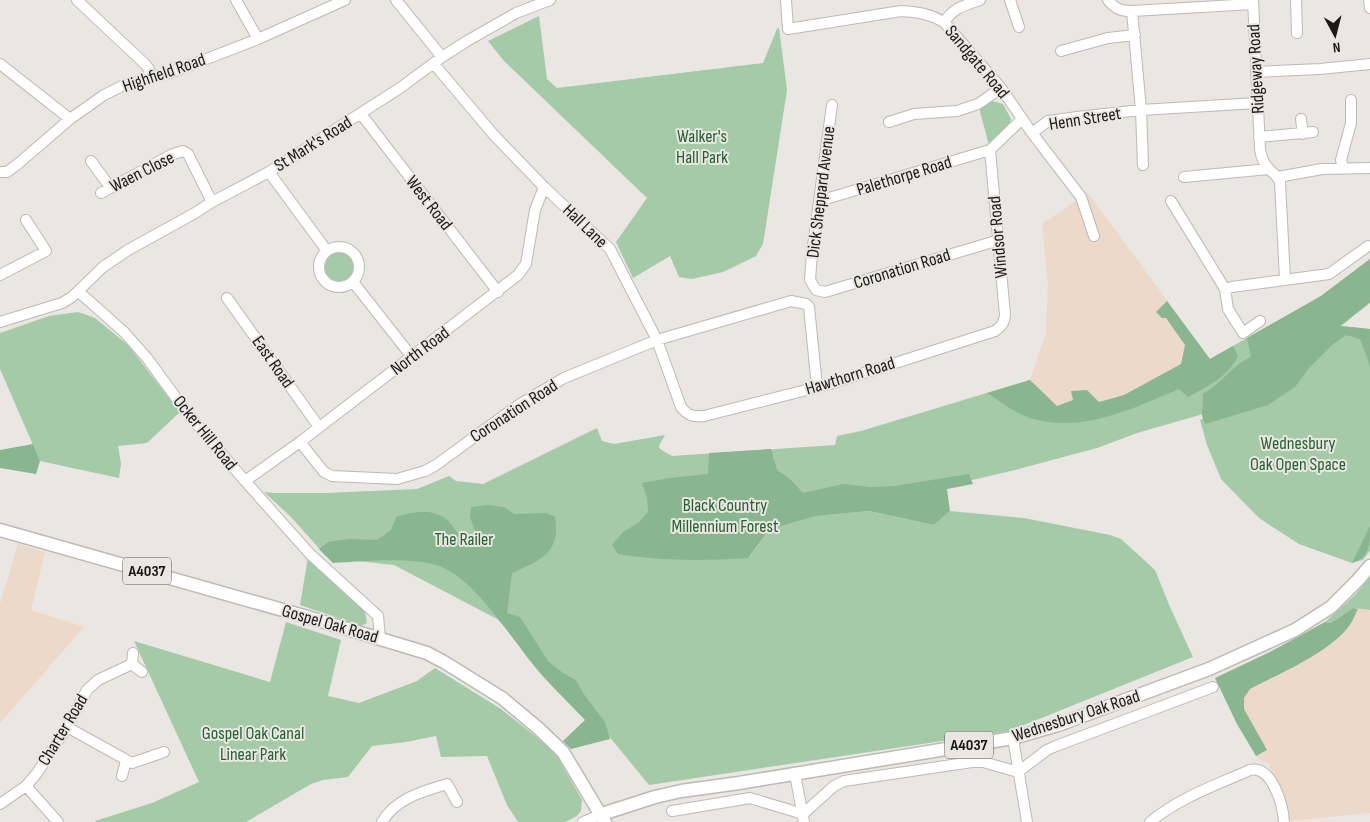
<svg xmlns="http://www.w3.org/2000/svg" width="1370" height="822" viewBox="0 0 1370 822" font-family="'Sofia Sans Condensed',sans-serif">
<style>
.education{fill:#ecd9c9}
.green{fill:#a5caa8;fill-rule:evenodd}
.forest{fill:#89b68e}
.lines{fill:none;stroke-linecap:round;stroke-linejoin:round}
.minor-casing{stroke:#bdb9b6;stroke-width:12}
.major-casing{stroke:#bdb9b6;stroke-width:15}
.minor{stroke:#fff;stroke-width:10}
.major{stroke:#fff;stroke-width:12}
.labels{text-anchor:middle;dominant-baseline:central;stroke-width:4;stroke-linejoin:round;paint-order:stroke}
.shield{fill:#eae6e2;stroke:#585654;stroke-width:1}
.shield-label{font-size:16px;font-weight:bold;fill:#1a1917}
.street-label{font-size:18px;fill:#1a1917;stroke:#eae6e2}
.park-label{font-size:18px;fill:#236331;stroke:#eae6e2}
</style>
<rect width="100%" height="100%" fill="#eae6e2"/>
<path class="education" d="M 1088,193 L 1210,359 L 1093,411 L 1043,409 L 1030,380 L 1046,333 L 1048,285 L 1042,224 Z
M 18,544 L 45,552 L 31,610 L 84,627 L 0,723 L 0,604 Z
M 1353,608 L 1370,610 L 1370,813 L 1289,821 L 1289,810 L 1268,763 L 1258,759 L 1237,724 L 1215,678 L 1270,652 L 1325,622 L 1331,623 Z"/>
<path class="green" d="M 539,16 L 547,79 L 557,88 L 763,63 L 777,29 L 779,28 L 787,90 L 763,244 L 756,256 L 723,272 L 692,279 L 679,277 L 670,256 L 633,278 L 616,242 L 647,198 L 504,61 L 488,41 Z
M 992,101 L 1003,104 L 1011,119 L 1008,128 L 989,145 L 979,108 Z
M325 267a15 15 0 1 1 30 0a15 15 0 1 1-30 0Z
M 1370,259 L 1370,303 L 1341,326 L 1370,329 L 1370,551 L 1363,560 L 1352,563 L 1299,544 L 1259,518 L 1221,479 L 1207,445 L 1200,420 L 1238,404 L 1137,433 L 1097,448 L 1011,471 L 821,515 L 869,511 L 934,525 L 950,511 L 1024,518 L 1110,535 L 1121,539 L 1155,570 L 1170,607 L 1193,657 L 1009,731 L 649,785 L 581,702 L 497,619 L 394,565 L 339,559 L 326,556 L 290,516 L 264,492 L 274,493 L 326,493 L 417,489 L 449,476 L 456,481 L 483,484 L 597,428 L 602,441 L 614,444 L 665,435 L 659,446 L 660,449 L 672,456 L 835,445 L 837,436 L 861,431 L 1030,380 L 1043,409 L 1093,411 L 1210,359 L 1321,296 ZM 802,520 L 769,530 L 750,556 L 762,529 Z
M 78,312 L 95,318 L 128,345 L 180,412 L 147,443 L 118,446 L 121,464 L 119,478 L 40,461 L 0,369 L 0,333 L 49,316 Z
M 308,557 L 365,612 L 367,623 L 361,626 L 300,605 Z
M 1370,577 L 1370,610 L 1353,608 L 1331,623 L 1325,622 L 1355,595 Z
M 286,622 L 341,640 L 328,696 L 359,703 L 417,681 L 435,668 L 501,709 L 554,751 L 582,800 L 581,811 L 577,816 L 565,822 L 518,822 L 507,805 L 487,756 L 441,757 L 436,736 L 406,742 L 372,746 L 348,777 L 323,780 L 311,784 L 246,822 L 96,822 L 95,821 L 152,803 L 199,782 L 134,641 L 270,682 Z"/>
<path class="forest" d="M 1370,259 L 1370,302 L 1340,326 L 1370,329 L 1370,368 L 1367,357 L 1360,339 L 1346,335 L 1332,345 L 1310,367 L 1295,387 L 1268,405 L 1205,424 L 1202,416 L 1203,394 C 1222,383 1233,364 1251,357 L 1247,338 L 1321,296 Z
M 1167,301 L 1210,359 L 1233,346 L 1238,356 C 1227,378 1208,386 1188,397 L 1179,389 C 1134,408 1083,433 1034,419 C 1017,415 1001,402 987,393 L 1030,380 L 1057,406 L 1073,400 L 1071,391 L 1087,390 L 1099,402 L 1124,395 L 1181,364 L 1185,345 L 1166,318 L 1162,318 L 1156,312 Z
M 33,444 L 40,461 L 36,474 L 0,468 L 0,450 Z
M 771,449 L 777,470 L 790,479 L 803,493 L 843,484 L 870,487 L 894,486 L 969,474 L 973,484 L 947,489 L 950,511 L 934,525 L 869,511 L 815,516 L 769,530 L 748,558 C 705,561 660,561 618,554 L 612,545 L 623,532 L 638,523 L 648,512 L 647,498 L 642,483 L 669,478 L 708,474 L 709,453 Z
M 487,505 L 504,507 L 514,514 L 547,513 L 555,517 C 561,553 541,560 512,573 L 507,613 L 520,617 L 548,661 L 563,673 L 576,680 L 583,693 L 605,722 L 610,739 L 571,749 L 563,741 L 585,720 C 570,704 554,689 540,673 C 514,643 481,587 446,569 C 419,555 363,562 333,563 L 319,549 L 328,542 L 349,539 L 377,540 L 391,530 L 396,517 C 412,512 429,508 445,518 C 457,527 456,542 476,534 L 470,517 L 471,507 Z
M 1370,526 C 1370,546 1370,557 1352,563 Z
M 1353,608 L 1358,609 C 1355,614 1353,621 1349,626 C 1329,653 1280,673 1250,689 L 1244,698 L 1244,709 L 1267,750 L 1256,756 L 1237,724 L 1215,678 L 1270,652 L 1325,622 L 1331,623 Z"/>
<g class="lines">
<defs>
<path id="minor" d="M 77,0 L 145,64 L 149,69 L 150,78
M 236,0 L 258,39
M 396,0 L 442,57
M 786,0 L 788,29 L 901,11 C 918,12 930,14 944,22 L 1001,88 L 1032,133 L 1081,197 L 1094,236
M 1010,0 L 1019,27
M 1108,0 C 1115,9 1121,11 1132,11 L 1253,4
M 1253,0 L 1260,149 C 1261,156 1263,163 1269,169 C 1273,174 1278,175 1280,182 L 1285,280
M 1296,0 L 1297,33
M 1369,0 L 1370,8
M 1132,11 L 1141,110 L 1143,165
M 944,22 C 955,7 963,6 980,0
M 1061,51 L 1108,38 L 1135,35
M 0,64 L 70,119
M 434,64 L 493,134 L 544,187 L 610,249 L 657,340 L 681,407 C 688,416 694,417 704,416 L 830,384 L 995,331 C 1002,326 1004,323 1005,315 L 990,150
M 1256,72 L 1320,69 L 1370,64
M 832,105 L 812,253 L 810,280 L 816,290 L 825,292 L 999,240
M 361,114 L 498,292
M 1301,119 L 1303,134
M 889,122 L 914,114 L 957,111 L 978,104 L 1001,88
M 1032,133 L 1048,121 L 1077,117 L 1141,110 L 1257,103
M 1259,137 L 1313,132
M 91,161 L 110,187
M 1343,167 L 1341,160 L 1351,123 L 1351,100
M 0,172 L 7,172 L 19,163 L 70,119 L 104,95 L 124,85 L 170,73 L 258,39 L 345,0
M 269,172 L 327,251
M 1184,177 L 1269,169
M 1278,177 L 1322,169 L 1370,168
M 101,193 L 173,154 L 183,151 L 188,154 L 212,202
M 819,201 L 990,150 L 1022,119
M 1171,201 L 1225,289
M319 267a20 20 0 1 1 40 0a20 20 0 1 1-40 0Z
M 0,275 L 46,251 L 26,220
M 353,282 L 412,357
M 79,292 L 124,332 L 147,358 L 185,410 L 245,481 L 310,554 L 378,616 L 380,638
M 227,298 L 319,427
M 1260,321 L 1243,333 L 1228,309 L 1225,289 L 1232,287 L 1329,274 L 1368,246
M 0,322 L 62,303 L 72,297 L 103,267 L 128,250 L 195,213 L 212,202 L 269,172 L 400,88 L 442,57 L 467,41 L 516,13 L 550,0
M 300,442 L 324,472 L 332,476 L 397,479 L 425,471 L 436,465 L 517,406 L 564,378 L 657,340 L 791,301 L 806,304 L 809,307 L 817,387
M 245,481 L 300,442 L 518,275 L 526,264 L 535,210 L 544,187
M 133,653 L 132,664 L 142,672
M 67,727 L 132,763 L 164,752
M 1013,738 L 1027,822
M 795,774 L 804,822
M 122,776 L 126,761
M 26,786 L 58,822
M 0,804 L 26,786 L 37,773 L 67,727 L 87,690 L 98,680 L 132,664
M 672,811 L 750,798 L 803,814 L 834,786 L 844,781 L 972,762 L 983,762 L 1018,772 L 1047,750 L 1056,746 L 1213,687
M 382,822 C 395,799 423,791 447,784 L 457,802
M 583,822 L 602,814
M 1150,822 C 1179,798 1216,785 1250,770 C 1272,765 1283,805 1284,822"/>
<path id="major" d="M 0,530 L 304,616 L 427,653 L 444,662 L 502,698 L 538,728 L 563,752 L 605,822
M 602,814 L 655,797 L 681,791 L 739,783 L 1013,738 L 1058,725 L 1209,669 L 1295,630 L 1331,607 L 1358,580 L 1370,566"/>
</defs>
<use href="#minor" class="minor-casing"/>
<use href="#major" class="major-casing"/>
<use href="#minor" class="minor"/>
<use href="#major" class="major"/>
</g>
<g class="labels">
<g class="shield">
<rect x="123" y="557.5" width="48" height="27" rx="4"/>
<rect x="945" y="731.5" width="48" height="27" rx="4"/>
</g>
<g class="shield-label">
<text x="147" y="571">A4037</text>
<text x="969" y="745">A4037</text>
</g>
<g class="street-label">
<text transform="translate(977 62) rotate(50)">Sandgate Road</text>
<text transform="translate(1256 69) rotate(-93)">Ridgeway Road</text>
<text transform="translate(164 73) rotate(-19)">Highfield Road</text>
<text transform="translate(1085 119) rotate(-9)">Henn Street</text>
<text transform="translate(313 144) rotate(-32)">St Mark's Road</text>
<text transform="translate(142 172) rotate(-27)">Waen Close</text>
<text transform="translate(904 176) rotate(-17)">Palethorpe Road</text>
<text transform="translate(821 192) rotate(-83)">Dick Sheppard Avenue</text>
<text transform="translate(429 203) rotate(52)">West Road</text>
<text transform="translate(585 226) rotate(44)">Hall Lane</text>
<text transform="translate(998 237) rotate(-95)">Windsor Road</text>
<text transform="translate(902 269) rotate(-17)">Coronation Road</text>
<text transform="translate(420 351) rotate(-37)">North Road</text>
<text transform="translate(273 362) rotate(55)">East Road</text>
<text transform="translate(850 376) rotate(-17)">Hawthorn Road</text>
<text transform="translate(514 411) rotate(-33)">Coronation Road</text>
<text transform="translate(205 433) rotate(51)">Ocker Hill Road</text>
<text transform="translate(330 624) rotate(16)">Gospel Oak Road</text>
<text transform="translate(1076 716) rotate(-18)">Wednesbury Oak Road</text>
<text transform="translate(63 730) rotate(-59)">Charter Road</text>
</g>
<g class="park-label">
<text x="702" y="136">Walker's<tspan x="702" dy="21">Hall Park</tspan></text>
<text x="1298" y="443">Wednesbury<tspan x="1298" dy="21">Oak Open Space</tspan></text>
<text x="725" y="505">Black Country<tspan x="725" dy="21">Millennium Forest</tspan></text>
<text x="464" y="539">The Railer</text>
<text x="253" y="733">Gospel Oak Canal<tspan x="253" dy="21">Linear Park</tspan></text>
</g>
</g>
<g transform="translate(1335 35) rotate(173)" stroke="#eae6e2" stroke-width="4" paint-order="stroke">
<path d="M0-4L9 19L0 12L-9 19Z" fill="#1a1917"/>
<text y="-8" font-size="14" font-weight="bold" text-anchor="middle" fill="#1a1917">N</text>
</g>
</svg>
